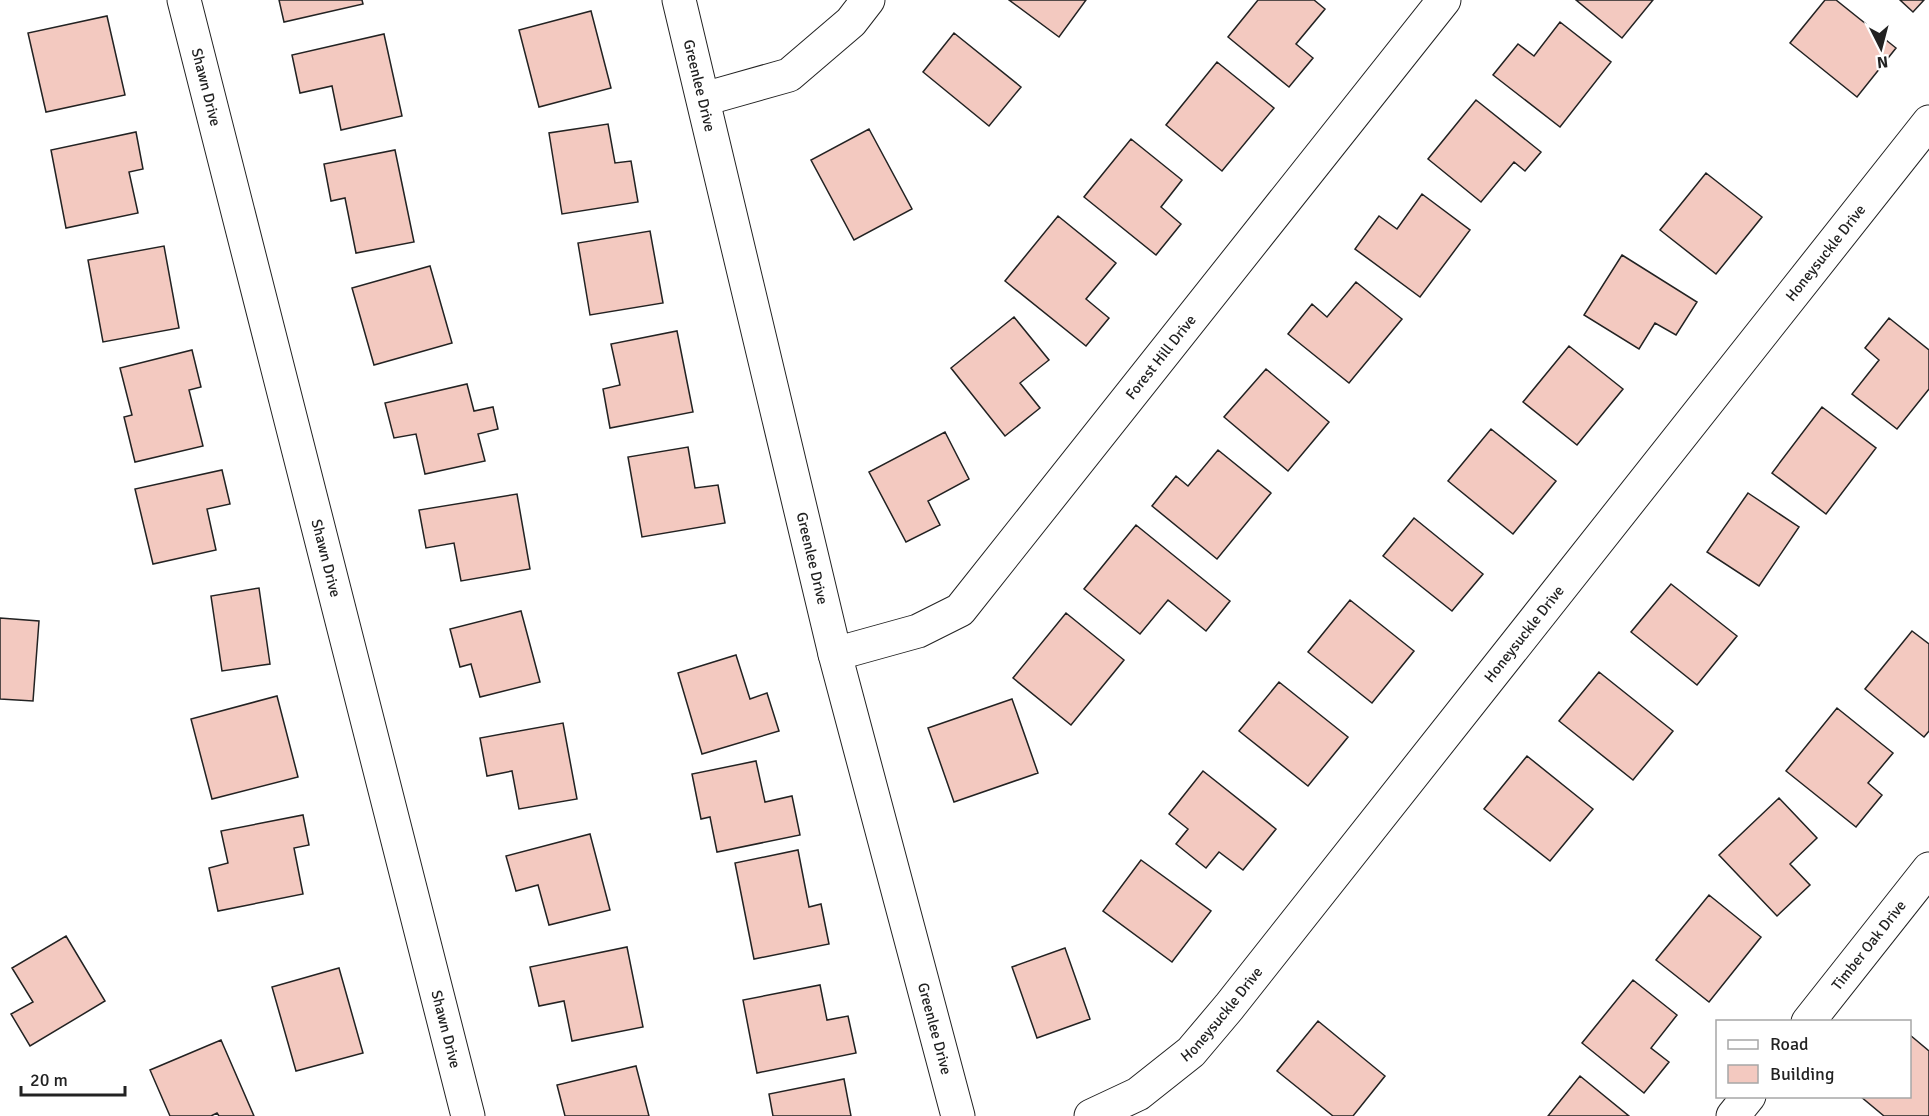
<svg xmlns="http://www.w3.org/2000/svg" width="1929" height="1116" viewBox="0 0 1929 1116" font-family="Signika,sans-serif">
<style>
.building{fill:#f3c9c0;stroke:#222;stroke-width:1.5}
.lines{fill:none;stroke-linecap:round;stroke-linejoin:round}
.minor-casing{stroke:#222;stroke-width:35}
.minor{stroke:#fff;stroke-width:33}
.labels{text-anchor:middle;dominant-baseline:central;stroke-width:4.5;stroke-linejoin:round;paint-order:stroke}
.street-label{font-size:15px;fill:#222;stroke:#fff}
</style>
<rect width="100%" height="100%" fill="#fff"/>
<path class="building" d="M 279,0 L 362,0 L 363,4 L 284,22 Z
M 1009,0 L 1086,0 L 1059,37 Z
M 1258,0 L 1314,0 L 1325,9 L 1296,44 L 1313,58 L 1289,87 L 1228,37 Z
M 1576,0 L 1653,0 L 1622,38 Z
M 1825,0 L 1836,0 L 1896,48 L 1857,97 L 1790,43 Z
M 1900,0 L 1924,0 L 1913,12 Z
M 591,11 L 611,88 L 539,107 L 519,30 Z
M 107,16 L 125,95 L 46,112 L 28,33 Z
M 1560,22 L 1611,62 L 1560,127 L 1493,75 L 1518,44 L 1534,56 Z
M 954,33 L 1021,87 L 989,126 L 923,72 Z
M 384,34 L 402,116 L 341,130 L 332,86 L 300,93 L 292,55 Z
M 1217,62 L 1274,108 L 1222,171 L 1166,125 Z
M 1476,100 L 1541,152 L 1525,171 L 1514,162 L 1481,202 L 1428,159 Z
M 608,124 L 615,163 L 631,161 L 638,202 L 562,214 L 549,133 Z
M 869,129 L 912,209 L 854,240 L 811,160 Z
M 136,132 L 143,169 L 129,172 L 138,213 L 66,228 L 51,150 Z
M 1131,139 L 1182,180 L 1161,207 L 1181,224 L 1156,255 L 1084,197 Z
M 395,150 L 414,242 L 356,253 L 345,198 L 331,201 L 324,164 Z
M 1706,173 L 1762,217 L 1716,274 L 1660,230 Z
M 1422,194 L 1470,230 L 1420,297 L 1355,249 L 1379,216 L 1397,229 Z
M 1058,216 L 1116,263 L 1086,299 L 1109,318 L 1086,346 L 1005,281 Z
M 650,231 L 663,303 L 590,315 L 578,243 Z
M 164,246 L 179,328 L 103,342 L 88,260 Z
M 1622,255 L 1697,302 L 1676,335 L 1655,323 L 1639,349 L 1584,315 Z
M 430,266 L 452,343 L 374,365 L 352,288 Z
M 1356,282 L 1402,319 L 1349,383 L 1288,334 L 1312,304 L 1327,317 Z
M 1014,317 L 1049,360 L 1020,383 L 1040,408 L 1005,436 L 951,368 Z
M 1889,318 L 1929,350 L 1929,389 L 1897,429 L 1852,394 L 1879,360 L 1865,348 Z
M 677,331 L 693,412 L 610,428 L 603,389 L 620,385 L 611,344 Z
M 1569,346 L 1623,389 L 1577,445 L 1523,402 Z
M 192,350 L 201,387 L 189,390 L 203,446 L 135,462 L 124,417 L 132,415 L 120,368 Z
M 1266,369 L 1329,422 L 1288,471 L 1224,417 Z
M 467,384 L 474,411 L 493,407 L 498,429 L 478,434 L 485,461 L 425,474 L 416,434 L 394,438 L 385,403 Z
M 1822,407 L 1876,448 L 1826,514 L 1772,473 Z
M 1491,429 L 1556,481 L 1513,534 L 1448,481 Z
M 945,432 L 969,479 L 928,501 L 940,525 L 906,542 L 869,472 Z
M 688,447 L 695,488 L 718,485 L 725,523 L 642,537 L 628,457 Z
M 1218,450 L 1271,493 L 1217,559 L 1152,506 L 1176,476 L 1188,486 Z
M 222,470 L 230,504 L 207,509 L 216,550 L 153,564 L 135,489 Z
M 1748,493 L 1799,527 L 1759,586 L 1707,552 Z
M 517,494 L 530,569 L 461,581 L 454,543 L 426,548 L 419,510 Z
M 1414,518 L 1483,574 L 1452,611 L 1383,556 Z
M 1136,525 L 1230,601 L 1206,631 L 1168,600 L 1140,634 L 1084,589 Z
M 1671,584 L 1737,636 L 1697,685 L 1631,632 Z
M 259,588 L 270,664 L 222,671 L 211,596 Z
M 1350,600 L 1414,651 L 1372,703 L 1308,652 Z
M 521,611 L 540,682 L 480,697 L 471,664 L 460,667 L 450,629 Z
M 1066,613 L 1124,660 L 1071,725 L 1013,678 Z
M 0,618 L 39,621 L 33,701 L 0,699 Z
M 1912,631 L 1929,644 L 1929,731 L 1924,737 L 1865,689 Z
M 736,655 L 750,699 L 767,693 L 779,731 L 702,754 L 678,673 Z
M 1599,672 L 1673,731 L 1633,780 L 1559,721 Z
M 1279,682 L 1348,737 L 1308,786 L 1239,731 Z
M 277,696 L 298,777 L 212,799 L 191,719 Z
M 1012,699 L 1038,773 L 954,802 L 928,728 Z
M 1837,708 L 1893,753 L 1868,783 L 1882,795 L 1856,827 L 1786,771 Z
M 563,723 L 577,799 L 519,809 L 512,771 L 487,776 L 480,738 Z
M 1527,756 L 1593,809 L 1550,861 L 1484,809 Z
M 756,761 L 765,802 L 792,796 L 800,835 L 717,852 L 710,817 L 701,819 L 692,774 Z
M 1203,771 L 1276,829 L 1243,870 L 1219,852 L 1206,868 L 1176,844 L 1188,829 L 1169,814 Z
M 1779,798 L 1817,838 L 1790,864 L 1810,885 L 1777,916 L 1719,855 Z
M 303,815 L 309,845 L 294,848 L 303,894 L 218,911 L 209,868 L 228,863 L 221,831 Z
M 590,834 L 610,910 L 549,925 L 538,885 L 516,891 L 506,856 Z
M 798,850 L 809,907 L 821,904 L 829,944 L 754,959 L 735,863 Z
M 1141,860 L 1211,911 L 1172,962 L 1103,911 Z
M 1709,895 L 1761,937 L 1709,1002 L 1656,960 Z
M 66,936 L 105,1001 L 30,1046 L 11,1014 L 33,1002 L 12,968 Z
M 627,947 L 643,1027 L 572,1041 L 564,1001 L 539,1006 L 530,967 Z
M 1065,948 L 1090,1019 L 1037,1038 L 1012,967 Z
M 339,968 L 363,1053 L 296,1071 L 272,987 Z
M 1633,980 L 1677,1015 L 1651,1048 L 1669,1062 L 1644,1093 L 1582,1043 Z
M 820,985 L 827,1020 L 848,1016 L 856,1053 L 757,1073 L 743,1000 Z
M 1318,1021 L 1385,1076 L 1353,1116 L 1333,1116 L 1277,1071 Z
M 1910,1035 L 1929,1051 L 1929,1116 L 1884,1116 L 1860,1096 L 1910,1096 Z
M 221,1040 L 254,1116 L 219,1116 L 217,1113 L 211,1116 L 170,1116 L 150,1070 Z
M 636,1066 L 649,1116 L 565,1116 L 557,1085 Z
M 1580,1076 L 1629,1116 L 1548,1116 Z
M 844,1079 L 851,1116 L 773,1116 L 769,1094 Z"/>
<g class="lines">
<defs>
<g id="minor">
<path id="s1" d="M 184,0 L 468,1116"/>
<path id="s2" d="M 679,0 L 835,654 L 958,1116"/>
<path d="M 704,99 L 789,75 L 851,22 L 868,0"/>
<path id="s3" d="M 835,654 L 918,631 L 960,610 L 1444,0"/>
<path id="s4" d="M 1808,1022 L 1929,869"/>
<path id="s5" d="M 1091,1116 L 1138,1094 L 1191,1052 L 1229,1007 L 1929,122"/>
<path d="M 1733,1116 L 1749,1096"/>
</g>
</defs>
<use href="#minor" class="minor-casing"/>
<use href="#minor" class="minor"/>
</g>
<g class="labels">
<g class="street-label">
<text stroke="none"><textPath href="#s1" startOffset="90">Shawn Drive</textPath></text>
<text stroke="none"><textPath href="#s2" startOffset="88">Greenlee Drive</textPath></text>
<text stroke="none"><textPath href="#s5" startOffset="1140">Honeysuckle Drive</textPath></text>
<text stroke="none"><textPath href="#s3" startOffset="456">Forest Hill Drive</textPath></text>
<text stroke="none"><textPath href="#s1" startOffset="576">Shawn Drive</textPath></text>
<text stroke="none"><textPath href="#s2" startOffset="574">Greenlee Drive</textPath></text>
<text stroke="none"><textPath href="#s5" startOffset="654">Honeysuckle Drive</textPath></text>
<text stroke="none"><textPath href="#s4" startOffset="98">Timber Oak Drive</textPath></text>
<text stroke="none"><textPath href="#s5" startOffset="168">Honeysuckle Drive</textPath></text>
<text stroke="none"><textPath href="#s1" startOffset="1062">Shawn Drive</textPath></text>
<text stroke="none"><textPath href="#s2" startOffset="1060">Greenlee Drive</textPath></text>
</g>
</g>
<rect x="1716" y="1020" width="195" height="78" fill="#ffffff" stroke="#a7a7a7" stroke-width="1.5"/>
<rect x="1728" y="1040" width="30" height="9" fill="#ffffff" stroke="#a7a7a7" stroke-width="1.5"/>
<text x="1770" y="1050" font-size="18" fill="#222222">Road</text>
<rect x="1728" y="1065" width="30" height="18" fill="#f3c9c0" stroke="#a7a7a7" stroke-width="1.5"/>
<text x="1770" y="1080" font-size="18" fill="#222222">Building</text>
<g transform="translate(1881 48) rotate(174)" stroke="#ffffff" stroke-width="4.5" paint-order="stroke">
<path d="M0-4.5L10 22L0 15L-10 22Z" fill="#222222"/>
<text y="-9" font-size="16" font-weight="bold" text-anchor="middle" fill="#222222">N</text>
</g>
<path d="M21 1086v9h104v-9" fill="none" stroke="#222222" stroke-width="3"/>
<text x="30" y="1086" font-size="18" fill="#222222" stroke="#ffffff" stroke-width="4.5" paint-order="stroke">20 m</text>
</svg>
